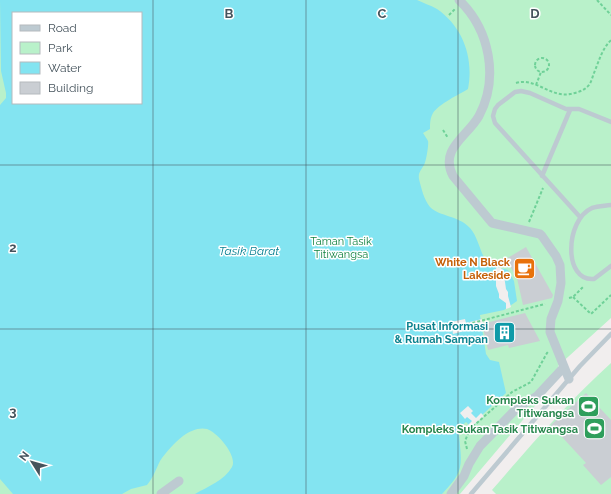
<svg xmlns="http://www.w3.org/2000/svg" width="611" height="494" viewBox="0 0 611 494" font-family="Raleway,sans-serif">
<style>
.green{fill:#b9f1ca;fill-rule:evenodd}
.water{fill:#83e4f1;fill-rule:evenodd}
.pier{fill:#f1eeee}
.building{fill:#caced3}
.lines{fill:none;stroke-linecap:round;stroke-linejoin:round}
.path{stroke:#6fd198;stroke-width:2;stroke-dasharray:3 2;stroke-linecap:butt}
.lane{stroke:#bdcad1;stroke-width:4.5}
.street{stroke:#bdcad1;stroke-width:9}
.grid{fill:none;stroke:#45535c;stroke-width:1;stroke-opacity:0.55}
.labels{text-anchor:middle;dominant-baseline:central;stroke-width:3;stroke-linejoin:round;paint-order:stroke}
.park-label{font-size:11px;fill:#118240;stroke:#fff}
.food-label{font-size:11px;font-weight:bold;fill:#c56008;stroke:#fff;text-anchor:end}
.culture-label{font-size:11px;font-weight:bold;fill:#0d838f;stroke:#fff;text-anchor:end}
.leisure-label{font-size:11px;font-weight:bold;fill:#27864d;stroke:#fff;text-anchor:end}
.water-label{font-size:12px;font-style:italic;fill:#067f91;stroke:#fff}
.grid-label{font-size:13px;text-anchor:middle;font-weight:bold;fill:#45535c;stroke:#fff;stroke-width:3;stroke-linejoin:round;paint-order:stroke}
</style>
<rect width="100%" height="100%" fill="#f1eeee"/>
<path class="green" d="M 0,0 L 611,0 L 611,318 L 558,366 L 561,375 L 460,494 L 0,494 ZM 13,13 L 141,13 L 141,103 L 13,103 Z
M 611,363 L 611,494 L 496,494 L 492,490 C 530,446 568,402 611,363 Z"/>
<path class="water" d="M 0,0 L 417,0 C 423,3 430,5 437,9 C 463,27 474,58 468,89 C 458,95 439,104 433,113 C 430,118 430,124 430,129 L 423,133 C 425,136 427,139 428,141 C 429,144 426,162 424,165 C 421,170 418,173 419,179 C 421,187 424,200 430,207 C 440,217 458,215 470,228 C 479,238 481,257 488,263 C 493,268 501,268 508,270 L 514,281 L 517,301 L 504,310 L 480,315 L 486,354 L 490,360 L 499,362 L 506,393 L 470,426 L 466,422 L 459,428 C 458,434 460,440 460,446 C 463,472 458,476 442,494 L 195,494 C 207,487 225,480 232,467 C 238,456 217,432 207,429 C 199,427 190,431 183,436 C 175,442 166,452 160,461 C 156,469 153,478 147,485 L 131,489 L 122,494 L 13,494 L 0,479 L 0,105 L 6,98 L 6,93 L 1,71 ZM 13,13 L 141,13 L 141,103 L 13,103 Z"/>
<path class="pier" d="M 497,267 L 501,268 L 504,275 L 506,289 L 508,292 L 508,296 L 511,307 L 509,308 L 506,309 L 506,303 L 499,298 L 499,294 L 496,286 L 496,280 L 493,274 Z
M 465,319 L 466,323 L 482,319 L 483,323 L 467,327 L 468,330 L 453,334 L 451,322 Z
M 468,406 L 473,411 L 471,413 L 476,418 L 481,413 L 484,416 L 470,428 L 467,426 L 472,421 L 467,417 L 465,419 L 460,413 Z"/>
<path class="building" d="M 526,247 L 553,295 L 552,298 L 523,305 L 517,278 L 506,259 Z
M 525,313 L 540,341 L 509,348 L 508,345 L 488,350 L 482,324 Z
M 586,393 L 611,420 L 611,477 L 601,485 L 583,465 L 586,463 L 551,425 Z"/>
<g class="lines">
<path class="path" d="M 597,0 L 611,15
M 449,15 L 455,9
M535 65a7 7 0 1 1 14 0a7 7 0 1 1-14 0Z
M 516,83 C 535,77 551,98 570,94 C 576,93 583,91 587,87 C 591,84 592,78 594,73 C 599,61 602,49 611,40
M 536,85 L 541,72
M 443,130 L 448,138
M 529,222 L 543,188
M 573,297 L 591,314 L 611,295
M 569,298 L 573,297 L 584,286
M 453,328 L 545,304
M 467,449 L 465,441 L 470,429 L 512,392 L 531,382 L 547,353 L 548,352"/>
<path class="lane" d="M 542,176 L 570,110
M 611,205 C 605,206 598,206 592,208 C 565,220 563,282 594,279 L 611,266
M 580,217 L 495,123 L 493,116 L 495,109 L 498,105 L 515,92 L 521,91 L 530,93 L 566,109 L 579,109 L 611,122
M 471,494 L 580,366 L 611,334"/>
<path class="street" d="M 459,0 C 490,30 499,78 479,116 C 467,137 439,149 453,176 L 492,223 L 540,234 L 542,236 L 556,256 L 560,265 L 561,283 L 558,301 L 551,319 L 550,332 L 569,379
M 161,494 L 179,481
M 451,494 L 464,476 L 469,464 L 480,446 L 517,408 L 537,396 L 564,367"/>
</g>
<path class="grid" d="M 153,0 L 153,494M 306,0 L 306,494M 458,0 L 458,494M 0,165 L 611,165M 0,329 L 611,329"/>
<defs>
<symbol id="cafe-square" viewBox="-11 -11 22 22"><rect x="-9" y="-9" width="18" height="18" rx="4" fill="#e8710a" stroke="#fff"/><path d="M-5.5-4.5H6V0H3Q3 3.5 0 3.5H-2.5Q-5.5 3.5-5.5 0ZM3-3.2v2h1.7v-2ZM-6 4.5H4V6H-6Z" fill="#fff"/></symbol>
<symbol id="building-square" viewBox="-11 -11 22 22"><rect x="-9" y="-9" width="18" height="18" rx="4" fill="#0f9aa8" stroke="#fff"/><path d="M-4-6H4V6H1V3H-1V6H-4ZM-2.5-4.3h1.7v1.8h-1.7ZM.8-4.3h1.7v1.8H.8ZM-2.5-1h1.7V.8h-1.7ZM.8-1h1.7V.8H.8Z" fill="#fff"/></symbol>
<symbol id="stadium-square" viewBox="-11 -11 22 22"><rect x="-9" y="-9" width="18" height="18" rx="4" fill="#2e9e5b" stroke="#fff"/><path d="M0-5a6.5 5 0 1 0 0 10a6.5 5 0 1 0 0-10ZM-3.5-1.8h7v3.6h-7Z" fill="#fff"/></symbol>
</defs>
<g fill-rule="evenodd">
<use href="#cafe-square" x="512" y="256" width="25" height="25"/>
<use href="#building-square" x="492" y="320" width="25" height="25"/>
<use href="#stadium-square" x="576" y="394" width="25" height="25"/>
<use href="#stadium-square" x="582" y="416" width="25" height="25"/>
</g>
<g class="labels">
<g class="park-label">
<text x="341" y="241">Taman Tasik<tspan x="341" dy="13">Titiwangsa</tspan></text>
</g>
<g class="food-label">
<text x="510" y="262">White N Black<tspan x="510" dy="13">Lakeside</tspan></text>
</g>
<g class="culture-label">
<text x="488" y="326">Pusat Informasi<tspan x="488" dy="13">&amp; Rumah Sampan</tspan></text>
</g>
<g class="leisure-label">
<text x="574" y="400">Kompleks Sukan<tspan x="574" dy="13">Titiwangsa</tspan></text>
<text x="578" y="429">Kompleks Sukan Tasik Titiwangsa</text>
</g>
<g class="water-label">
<text x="249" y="251">Tasik Barat</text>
</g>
</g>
<g class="grid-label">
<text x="229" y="18">B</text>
<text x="382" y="18">C</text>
<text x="535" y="18">D</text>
<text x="13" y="252">2</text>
<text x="13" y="416">3</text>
</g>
<rect x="12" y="12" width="130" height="92" fill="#ffffff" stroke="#b5babe"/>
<rect x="20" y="25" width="20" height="6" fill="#bdcad1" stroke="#b5babe"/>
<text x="48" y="32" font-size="12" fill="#45535c">Road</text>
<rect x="20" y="42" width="20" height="12" fill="#b9f1ca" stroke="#b5babe"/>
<text x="48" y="52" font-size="12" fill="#45535c">Park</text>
<rect x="20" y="62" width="20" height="12" fill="#83e4f1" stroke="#b5babe"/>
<text x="48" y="72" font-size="12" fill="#45535c">Water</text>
<rect x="20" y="82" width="20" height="12" fill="#caced3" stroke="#b5babe"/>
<text x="48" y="92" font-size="12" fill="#45535c">Building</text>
<g transform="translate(32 462) rotate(307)" stroke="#ffffff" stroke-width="3" paint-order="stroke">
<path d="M0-3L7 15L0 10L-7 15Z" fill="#45535c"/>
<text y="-6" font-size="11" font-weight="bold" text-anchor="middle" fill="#45535c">N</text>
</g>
</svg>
